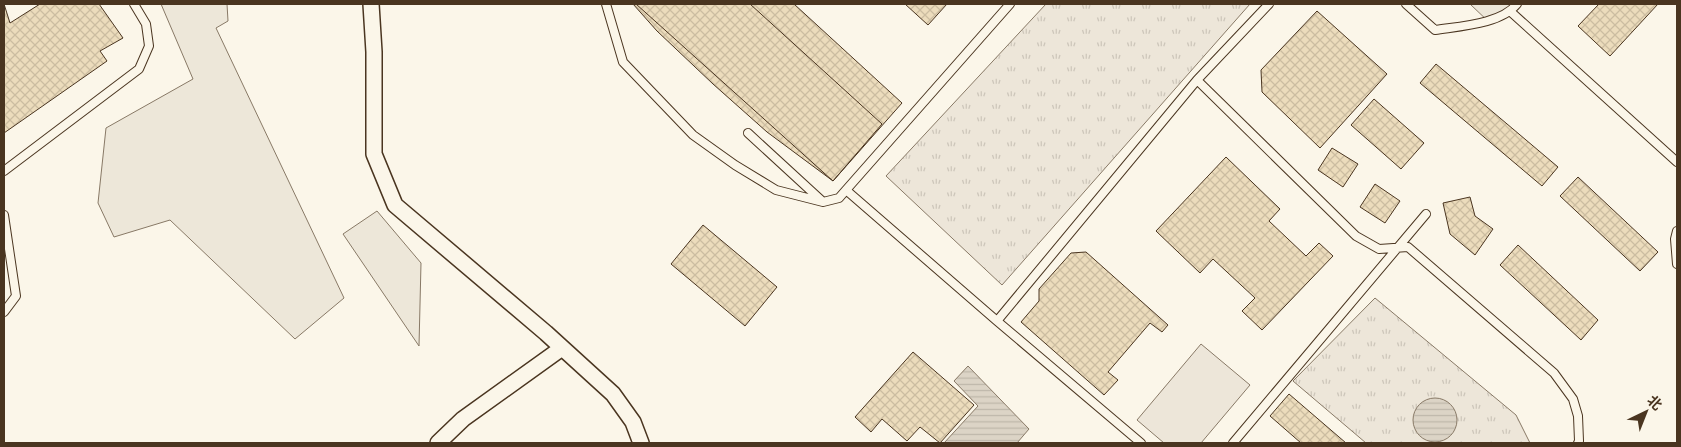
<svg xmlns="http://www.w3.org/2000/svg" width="1681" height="447" viewBox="0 0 1681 447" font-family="'Roboto Condensed','Noto Sans SC',sans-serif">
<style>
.grass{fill:#ede6d9;stroke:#887966}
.park{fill:url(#park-tufts);stroke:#887966}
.parking{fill:#ede7d9;stroke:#887966}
.water{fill:url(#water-rules);stroke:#887966}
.building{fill:url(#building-cross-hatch);stroke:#4a3520}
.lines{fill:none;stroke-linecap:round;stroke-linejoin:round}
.lane-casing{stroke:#4a3520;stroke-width:10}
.street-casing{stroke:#4a3520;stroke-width:18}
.lane{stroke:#fbf6e9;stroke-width:8}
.street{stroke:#fbf6e9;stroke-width:15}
</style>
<defs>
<pattern id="park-tufts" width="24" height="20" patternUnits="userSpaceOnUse" patternTransform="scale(1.25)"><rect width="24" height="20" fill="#ede6d9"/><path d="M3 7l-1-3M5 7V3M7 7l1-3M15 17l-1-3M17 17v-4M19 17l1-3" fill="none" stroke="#cdc6ba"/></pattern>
<pattern id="water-rules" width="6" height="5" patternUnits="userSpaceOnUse" patternTransform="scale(1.25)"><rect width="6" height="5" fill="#dcd4c6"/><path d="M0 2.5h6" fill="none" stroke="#beb7aa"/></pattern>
<pattern id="building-cross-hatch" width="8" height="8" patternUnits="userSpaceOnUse" patternTransform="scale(1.25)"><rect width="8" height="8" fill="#ecdcbc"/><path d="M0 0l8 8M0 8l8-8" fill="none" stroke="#ccbda1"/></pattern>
</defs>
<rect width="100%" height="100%" fill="#fbf6e9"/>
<path class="grass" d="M 1201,344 L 1250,385 L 1201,443 L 1164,443 L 1137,420 Z"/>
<path class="park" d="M 1046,4 L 1250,4 L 1002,285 L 886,176 Z
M 1375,298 L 1516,415 L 1530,443 L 1366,443 L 1293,381 Z"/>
<path class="parking" d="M 161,4 L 227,4 L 228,21 L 216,28 L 344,298 L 295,339 L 170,220 L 114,237 L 98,203 L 106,128 L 193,79 Z
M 1470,4 L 1511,4 L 1491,24 Z
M 377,211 L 421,263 L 419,346 L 343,234 Z"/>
<path class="water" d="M 968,366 L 1029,429 L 1017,443 L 944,443 L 978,406 L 954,381 Z
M1413 420a22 22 0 1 1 44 0a22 22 0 1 1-44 0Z"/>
<path class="building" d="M 4,4 L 10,23 L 40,4 L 99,4 L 123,38 L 100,51 L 107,61 L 4,133 Z
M 633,4 L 750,4 L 882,124 L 833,181 L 767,132 L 713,84 L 657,31 Z
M 636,4 L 794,4 L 902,103 L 833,181 Z
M 905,4 L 947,4 L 928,25 Z
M 1599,4 L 1658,4 L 1610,56 L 1578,26 Z
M 1317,11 L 1387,74 L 1320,148 L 1262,92 L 1261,70 Z
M 1436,64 L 1558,167 L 1542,186 L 1420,83 Z
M 1374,99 L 1424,143 L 1401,169 L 1351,125 Z
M 1332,148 L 1358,164 L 1343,187 L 1318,170 Z
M 1226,157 L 1280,209 L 1269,221 L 1306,256 L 1319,243 L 1333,256 L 1262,330 L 1242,311 L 1255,298 L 1213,259 L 1200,273 L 1156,231 Z
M 1578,177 L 1658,252 L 1640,271 L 1560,196 Z
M 1375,184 L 1400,201 L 1385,223 L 1360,207 Z
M 1470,197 L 1475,216 L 1493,229 L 1475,255 L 1450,234 L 1443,203 Z
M 703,225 L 777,287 L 745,326 L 671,264 Z
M 1518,245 L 1598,320 L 1581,340 L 1500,265 Z
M 1086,252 L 1168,325 L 1162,332 L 1150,323 L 1108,372 L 1118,380 L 1104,395 L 1021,322 L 1039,301 L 1039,289 L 1071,253 Z
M 913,352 L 974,405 L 940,443 L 920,427 L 907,441 L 882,419 L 871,432 L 855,417 Z
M 1289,394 L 1346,443 L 1301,443 L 1270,416 Z"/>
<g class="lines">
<defs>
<path id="lane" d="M 606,4 L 623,62 L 693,135 L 735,165 L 776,190 L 823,202 L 839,198 L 846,190 L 997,321 L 1141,443
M 1406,4 L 1435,30 C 1461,26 1501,24 1517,4
M 1511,12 L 1677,162
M 1197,80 L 1356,236 L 1379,249 L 1408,247 L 1554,373 L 1573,399 L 1578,416 L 1579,441 L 1578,443
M 748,133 L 822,201
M 4,171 L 139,69 L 149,46 L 146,24 L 134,4
M 846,190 L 1010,4
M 4,215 L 16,296 L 4,312
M 1677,231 L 1675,239 L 1677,264
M 997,321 L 1197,80 L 1269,4
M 1233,443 L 1426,214"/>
<path id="street" d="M 371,4 L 374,52 L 374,154 L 395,205 L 546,333 L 613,394 L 633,422 L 641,443
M 438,443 L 463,419 L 562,348"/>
</defs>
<use href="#lane" class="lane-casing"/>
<use href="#street" class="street-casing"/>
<use href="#lane" class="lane"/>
<use href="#street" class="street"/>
</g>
<rect width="1681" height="447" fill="none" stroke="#4a3520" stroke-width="10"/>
<g transform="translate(1646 412) rotate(43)" stroke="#fbf6e9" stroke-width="4" paint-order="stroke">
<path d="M0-4L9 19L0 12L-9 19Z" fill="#4a3520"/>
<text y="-8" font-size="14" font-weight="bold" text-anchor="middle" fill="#4a3520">北</text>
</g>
</svg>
